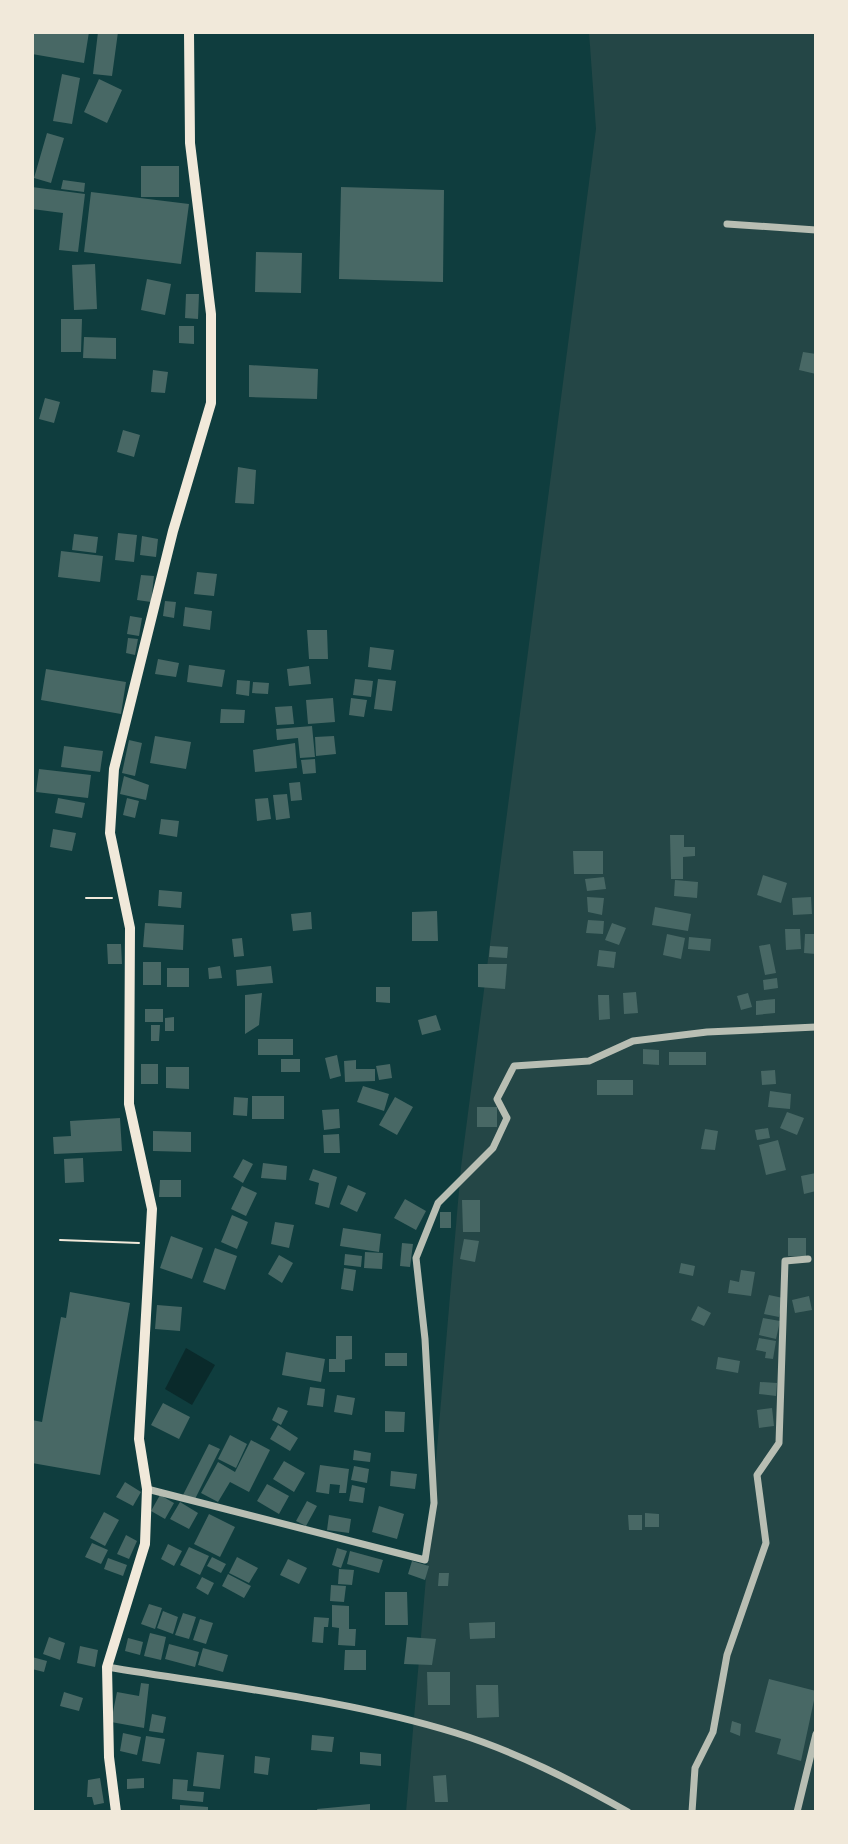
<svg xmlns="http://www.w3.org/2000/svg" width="848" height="1844" viewBox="0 0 848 1844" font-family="'Asap Condensed',sans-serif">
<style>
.green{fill:#244646}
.water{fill:#0a2a2b}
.building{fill:#486865}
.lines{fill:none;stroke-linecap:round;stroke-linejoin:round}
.path{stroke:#f1e9da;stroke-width:2}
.minor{stroke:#b8beb3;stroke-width:7}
.secondary{stroke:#f1e9da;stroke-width:10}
</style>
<rect width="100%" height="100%" fill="#0f3d3e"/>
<path class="green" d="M 589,32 L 816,32 L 816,1812 L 406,1812 L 461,1167 L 596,129 Z"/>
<path class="water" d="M 186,1348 L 215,1365 L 192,1405 L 165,1389 Z"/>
<path class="building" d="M 32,32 L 89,32 L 84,63 L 32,54 Z
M 98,32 L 118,32 L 112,76 L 93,74 Z
M 62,74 L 80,78 L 72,124 L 53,121 Z
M 99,79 L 122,90 L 107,123 L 84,112 Z
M 47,133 L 64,138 L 51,183 L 34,178 Z
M 141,166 L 179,166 L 179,197 L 141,197 Z
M 63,180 L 85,183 L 84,192 L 61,189 Z
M 32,187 L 85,194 L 78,252 L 59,250 L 63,213 L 32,209 Z
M 341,187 L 444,190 L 443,282 L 339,279 Z
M 91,192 L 189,204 L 181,264 L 84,252 Z
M 256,252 L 302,253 L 301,293 L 255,292 Z
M 95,264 L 97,309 L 74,310 L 72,265 Z
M 147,279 L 171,284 L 165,315 L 141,310 Z
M 186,294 L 199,294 L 198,319 L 185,318 Z
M 61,319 L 82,319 L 81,352 L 61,352 Z
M 179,326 L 194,326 L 194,344 L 179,343 Z
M 84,337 L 116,338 L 116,359 L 83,358 Z
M 803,352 L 816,354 L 816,374 L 799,370 Z
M 249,365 L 318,369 L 317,399 L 249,397 Z
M 153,370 L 168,372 L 165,393 L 151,392 Z
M 45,398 L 60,402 L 54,423 L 39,419 Z
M 123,430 L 140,435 L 134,457 L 117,452 Z
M 238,467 L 256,470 L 254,504 L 235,503 Z
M 118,533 L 137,535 L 134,562 L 115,560 Z
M 74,534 L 98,537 L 96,553 L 72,550 Z
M 142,536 L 158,539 L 156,557 L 140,555 Z
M 61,551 L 103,556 L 100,582 L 58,577 Z
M 197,572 L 217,574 L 214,596 L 194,594 Z
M 141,575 L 154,576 L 151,602 L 137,600 Z
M 165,601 L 176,602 L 174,618 L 163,616 Z
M 185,607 L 212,611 L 210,630 L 183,626 Z
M 130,616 L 142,618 L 139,636 L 127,634 Z
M 307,630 L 327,630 L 328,659 L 309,659 Z
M 128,638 L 138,639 L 135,655 L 126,653 Z
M 370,647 L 394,650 L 391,670 L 368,667 Z
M 158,659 L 179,663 L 176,677 L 155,674 Z
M 189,665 L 225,670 L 222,687 L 187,682 Z
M 309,666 L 311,684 L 289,686 L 287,669 Z
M 46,669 L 126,682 L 121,714 L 41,700 Z
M 355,679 L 373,681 L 371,697 L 353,695 Z
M 378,679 L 396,681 L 392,711 L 374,709 Z
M 237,680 L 250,681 L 249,696 L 236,694 Z
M 253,682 L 269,683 L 268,694 L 252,693 Z
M 333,698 L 335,722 L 308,724 L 306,700 Z
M 351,698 L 367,700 L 364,717 L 349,715 Z
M 292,706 L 294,724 L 277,725 L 275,707 Z
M 221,709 L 245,710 L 244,723 L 220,723 Z
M 312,726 L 315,757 L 300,758 L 298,738 L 277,740 L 276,729 Z
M 155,736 L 191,742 L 186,769 L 150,763 Z
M 334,736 L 336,754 L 316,756 L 315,737 Z
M 129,740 L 142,743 L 135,776 L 122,773 Z
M 295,743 L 297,768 L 255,772 L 253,750 Z
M 64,746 L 103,751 L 100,772 L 61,767 Z
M 315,759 L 316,773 L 303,774 L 301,760 Z
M 39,769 L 91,775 L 88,798 L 36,792 Z
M 124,776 L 149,785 L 146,800 L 120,794 Z
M 300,782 L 302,800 L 291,801 L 289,783 Z
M 287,794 L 290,818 L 276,820 L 273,795 Z
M 58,798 L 85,803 L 82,818 L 55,813 Z
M 127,798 L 139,801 L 135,818 L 123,815 Z
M 268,798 L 271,819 L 257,821 L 255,799 Z
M 161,819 L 179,821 L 177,837 L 159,834 Z
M 53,829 L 76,833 L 72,851 L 50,847 Z
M 670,835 L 684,835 L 684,847 L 695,847 L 695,856 L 683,857 L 683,879 L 671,879 Z
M 573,851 L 603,851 L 603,874 L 574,874 Z
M 763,875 L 787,883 L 781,903 L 757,895 Z
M 604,877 L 606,889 L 587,891 L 585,879 Z
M 675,880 L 698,882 L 697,898 L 674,896 Z
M 159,890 L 182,892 L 181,908 L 158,906 Z
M 587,897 L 604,898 L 602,915 L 588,912 Z
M 811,897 L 812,914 L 793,915 L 792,898 Z
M 655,907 L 691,914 L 688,931 L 652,925 Z
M 437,911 L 438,941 L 412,941 L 412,912 Z
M 311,912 L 312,929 L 293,931 L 291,914 Z
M 588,920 L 604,921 L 603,934 L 586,933 Z
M 145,923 L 184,925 L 183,950 L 143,947 Z
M 612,923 L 626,928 L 619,945 L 605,940 Z
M 785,929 L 800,929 L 801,949 L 786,950 Z
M 667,934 L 685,938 L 681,959 L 663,955 Z
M 805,934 L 816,934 L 816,954 L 804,953 Z
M 689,937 L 711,939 L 710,951 L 688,949 Z
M 242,938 L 244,956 L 234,957 L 232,939 Z
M 107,944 L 121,944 L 122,964 L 108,964 Z
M 770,944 L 776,973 L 765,975 L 759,946 Z
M 490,946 L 508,947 L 507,958 L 489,957 Z
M 599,950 L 616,952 L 614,968 L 597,966 Z
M 143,962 L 161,962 L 161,985 L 143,985 Z
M 478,964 L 507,964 L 505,989 L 478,987 Z
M 220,966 L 222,978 L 209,979 L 208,968 Z
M 271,966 L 273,983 L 237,986 L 236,970 Z
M 167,968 L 189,968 L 189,987 L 167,987 Z
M 777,978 L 778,988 L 764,990 L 763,980 Z
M 376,987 L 390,987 L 390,1003 L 376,1002 Z
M 636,992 L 638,1013 L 624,1014 L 623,993 Z
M 262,993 L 259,1025 L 245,1034 L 245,995 Z
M 748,993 L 752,1007 L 741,1010 L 737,996 Z
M 598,995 L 609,995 L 610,1019 L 599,1020 Z
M 775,999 L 775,1013 L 756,1015 L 756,1001 Z
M 145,1009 L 163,1009 L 163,1022 L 145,1022 Z
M 436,1015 L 441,1030 L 422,1035 L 418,1020 Z
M 174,1017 L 174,1031 L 165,1031 L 165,1018 Z
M 151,1025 L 160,1025 L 159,1041 L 151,1041 Z
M 258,1039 L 293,1039 L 293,1055 L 258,1055 Z
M 643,1049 L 659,1050 L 659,1065 L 643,1064 Z
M 669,1052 L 706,1052 L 706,1065 L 669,1065 Z
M 337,1055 L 341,1076 L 330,1079 L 325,1058 Z
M 281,1059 L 300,1059 L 300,1072 L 281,1072 Z
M 356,1060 L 356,1069 L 375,1069 L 375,1081 L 345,1082 L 344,1061 Z
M 141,1064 L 158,1064 L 158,1084 L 141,1084 Z
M 390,1064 L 392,1078 L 379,1080 L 376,1066 Z
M 166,1067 L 189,1067 L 189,1089 L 166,1088 Z
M 775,1070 L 776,1084 L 762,1085 L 761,1071 Z
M 597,1080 L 633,1080 L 633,1095 L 597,1095 Z
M 363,1086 L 389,1094 L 384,1111 L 357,1102 Z
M 770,1091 L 791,1094 L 790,1109 L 768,1107 Z
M 252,1096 L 284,1096 L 284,1119 L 252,1119 Z
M 234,1097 L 248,1098 L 247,1116 L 233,1115 Z
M 395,1097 L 413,1107 L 397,1135 L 379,1125 Z
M 477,1107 L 497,1107 L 497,1127 L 477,1127 Z
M 339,1109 L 340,1128 L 324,1130 L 322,1110 Z
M 787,1112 L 804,1118 L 797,1135 L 780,1128 Z
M 120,1118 L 122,1151 L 54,1154 L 53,1137 L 71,1136 L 70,1121 Z
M 768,1128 L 770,1138 L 757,1140 L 755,1130 Z
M 705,1129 L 718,1131 L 715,1150 L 701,1149 Z
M 153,1131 L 191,1132 L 191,1152 L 153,1151 Z
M 339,1134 L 340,1153 L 324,1153 L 323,1135 Z
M 778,1140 L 786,1170 L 766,1175 L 759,1145 Z
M 83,1158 L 84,1182 L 65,1183 L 64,1159 Z
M 243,1159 L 253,1164 L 243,1183 L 233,1177 Z
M 263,1163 L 287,1166 L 286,1180 L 261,1178 Z
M 313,1169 L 337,1177 L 329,1208 L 315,1204 L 319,1183 L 309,1180 Z
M 816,1173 L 816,1191 L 804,1194 L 801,1176 Z
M 160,1180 L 181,1180 L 181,1197 L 159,1197 Z
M 348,1185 L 366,1193 L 357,1212 L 340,1204 Z
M 242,1186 L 257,1193 L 246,1216 L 231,1209 Z
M 405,1199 L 426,1211 L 416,1230 L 394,1218 Z
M 462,1200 L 480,1200 L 480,1232 L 463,1232 Z
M 440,1212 L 451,1212 L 451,1228 L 440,1228 Z
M 232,1215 L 248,1222 L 237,1249 L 221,1242 Z
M 275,1222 L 294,1225 L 289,1248 L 271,1244 Z
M 343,1228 L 381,1234 L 379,1252 L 340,1246 Z
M 171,1236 L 203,1248 L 192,1279 L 160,1268 Z
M 788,1238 L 806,1238 L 806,1256 L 788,1256 Z
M 464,1239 L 479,1241 L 475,1262 L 460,1259 Z
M 402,1243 L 413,1244 L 410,1267 L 400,1266 Z
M 215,1248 L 237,1256 L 225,1290 L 203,1282 Z
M 365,1252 L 383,1253 L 382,1269 L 364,1268 Z
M 345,1254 L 362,1256 L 361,1267 L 344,1265 Z
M 279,1255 L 293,1263 L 282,1283 L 268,1274 Z
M 681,1263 L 695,1266 L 693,1276 L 679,1273 Z
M 344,1268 L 356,1270 L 353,1291 L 341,1289 Z
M 741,1270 L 755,1272 L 751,1296 L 728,1293 L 730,1280 L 739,1282 Z
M 70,1292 L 130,1303 L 100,1475 L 32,1463 L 32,1420 L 42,1422 L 61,1317 L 66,1318 Z
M 769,1295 L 783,1298 L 779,1317 L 764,1314 Z
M 809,1296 L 812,1310 L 795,1313 L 792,1300 Z
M 157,1305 L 182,1307 L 180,1331 L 155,1329 Z
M 698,1306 L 711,1313 L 704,1326 L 691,1320 Z
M 763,1318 L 780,1321 L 776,1339 L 759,1335 Z
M 336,1336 L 352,1336 L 352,1359 L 345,1360 L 345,1372 L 329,1372 L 329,1359 L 336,1359 Z
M 759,1338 L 776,1341 L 773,1359 L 765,1358 L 766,1352 L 756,1350 Z
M 286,1352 L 325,1359 L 321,1382 L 282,1375 Z
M 385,1353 L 407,1353 L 407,1366 L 385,1366 Z
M 718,1357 L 740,1361 L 738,1373 L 716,1369 Z
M 760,1382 L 777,1383 L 776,1396 L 759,1394 Z
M 310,1387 L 325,1389 L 323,1407 L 307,1405 Z
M 337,1395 L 355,1398 L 352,1415 L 334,1412 Z
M 163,1403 L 190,1417 L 179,1439 L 151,1425 Z
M 278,1407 L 288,1411 L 281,1425 L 272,1420 Z
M 772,1408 L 774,1426 L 759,1428 L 757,1410 Z
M 385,1411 L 405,1412 L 404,1432 L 385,1432 Z
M 278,1425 L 298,1438 L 290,1451 L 270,1439 Z
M 230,1435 L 247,1444 L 236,1468 L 218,1459 Z
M 251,1440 L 270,1450 L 249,1492 L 230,1482 L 218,1502 L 201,1493 L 218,1462 L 235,1472 Z
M 209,1444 L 220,1449 L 194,1501 L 183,1495 Z
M 354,1450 L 371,1453 L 370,1462 L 353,1460 Z
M 284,1461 L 305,1473 L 294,1492 L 273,1479 Z
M 320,1465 L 349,1469 L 346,1493 L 339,1493 L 340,1485 L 330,1484 L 329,1494 L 316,1492 Z
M 354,1466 L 369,1469 L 367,1483 L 351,1480 Z
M 391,1471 L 417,1474 L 415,1489 L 390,1486 Z
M 125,1482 L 141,1492 L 133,1506 L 116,1497 Z
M 267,1484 L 289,1496 L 279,1514 L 257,1501 Z
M 352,1485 L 365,1488 L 363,1503 L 349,1501 Z
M 160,1495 L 174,1503 L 165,1519 L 151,1511 Z
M 307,1501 L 317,1506 L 306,1526 L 296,1521 Z
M 180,1502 L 198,1513 L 189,1529 L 170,1519 Z
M 379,1506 L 404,1514 L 397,1539 L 372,1532 Z
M 104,1512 L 119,1520 L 105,1546 L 90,1538 Z
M 645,1513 L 659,1514 L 659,1527 L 645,1527 Z
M 209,1514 L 235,1527 L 220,1557 L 194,1544 Z
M 329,1515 L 351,1519 L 349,1533 L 327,1530 Z
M 628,1515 L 642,1515 L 642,1530 L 629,1530 Z
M 126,1535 L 137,1541 L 129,1559 L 117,1554 Z
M 92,1543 L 108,1550 L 101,1564 L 85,1557 Z
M 168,1544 L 182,1551 L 174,1566 L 161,1559 Z
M 189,1547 L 209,1556 L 200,1575 L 180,1565 Z
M 337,1548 L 347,1551 L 341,1568 L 332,1565 Z
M 350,1551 L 383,1560 L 379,1573 L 347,1564 Z
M 212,1557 L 226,1564 L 221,1573 L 207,1566 Z
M 237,1557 L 258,1568 L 249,1583 L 229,1573 Z
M 108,1558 L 127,1565 L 123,1576 L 104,1569 Z
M 288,1559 L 307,1568 L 299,1584 L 280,1575 Z
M 412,1561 L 429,1566 L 425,1580 L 408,1574 Z
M 339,1569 L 354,1570 L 352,1585 L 338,1584 Z
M 439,1573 L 449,1573 L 448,1586 L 438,1586 Z
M 228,1574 L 251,1586 L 244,1598 L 222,1586 Z
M 202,1577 L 214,1583 L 208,1595 L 196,1588 Z
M 331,1585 L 346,1586 L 344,1602 L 330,1601 Z
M 385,1592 L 407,1592 L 408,1625 L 385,1625 Z
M 149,1604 L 162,1608 L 155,1629 L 141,1624 Z
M 332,1605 L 349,1606 L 349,1629 L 356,1629 L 355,1646 L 338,1645 L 339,1628 L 332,1627 Z
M 163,1611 L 178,1617 L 173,1634 L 157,1628 Z
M 183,1613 L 196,1617 L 189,1639 L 175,1635 Z
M 314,1617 L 329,1618 L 328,1627 L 324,1627 L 323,1643 L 312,1642 Z
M 200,1619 L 213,1623 L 206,1644 L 193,1640 Z
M 495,1622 L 495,1638 L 470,1639 L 469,1623 Z
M 150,1633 L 166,1637 L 161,1660 L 144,1656 Z
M 49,1637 L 65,1643 L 60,1660 L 43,1654 Z
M 407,1637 L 436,1639 L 432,1665 L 404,1664 Z
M 128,1638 L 143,1642 L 140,1655 L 125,1651 Z
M 169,1644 L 199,1652 L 195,1667 L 165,1659 Z
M 80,1646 L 98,1650 L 95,1667 L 77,1663 Z
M 203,1648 L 228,1655 L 223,1672 L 198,1665 Z
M 345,1650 L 366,1650 L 366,1670 L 344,1670 Z
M 32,1657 L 47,1661 L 44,1672 L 32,1669 Z
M 427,1672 L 450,1672 L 450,1705 L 428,1705 Z
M 769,1679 L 816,1691 L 801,1761 L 777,1754 L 781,1739 L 755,1732 Z
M 141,1683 L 149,1684 L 144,1728 L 111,1722 L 117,1692 L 139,1696 Z
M 476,1685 L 498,1685 L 499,1717 L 477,1718 Z
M 64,1692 L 83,1698 L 79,1711 L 60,1706 Z
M 152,1714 L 166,1717 L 163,1733 L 149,1731 Z
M 732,1721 L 741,1724 L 740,1736 L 730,1732 Z
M 123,1733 L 141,1737 L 137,1755 L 120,1751 Z
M 312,1735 L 334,1737 L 332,1752 L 311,1750 Z
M 146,1736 L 165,1739 L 160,1764 L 142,1761 Z
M 197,1752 L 224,1755 L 220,1789 L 193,1786 Z
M 360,1752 L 381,1754 L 381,1766 L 360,1764 Z
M 255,1756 L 270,1758 L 268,1775 L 254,1773 Z
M 446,1775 L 448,1802 L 435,1802 L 433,1776 Z
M 100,1778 L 104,1803 L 94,1805 L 92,1797 L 87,1797 L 88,1780 Z
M 144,1778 L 144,1788 L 127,1789 L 127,1779 Z
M 173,1779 L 188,1780 L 187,1791 L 204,1792 L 203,1802 L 172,1799 Z
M 370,1804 L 370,1812 L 318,1812 L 317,1809 Z
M 180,1805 L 208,1807 L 208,1812 L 180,1812 Z"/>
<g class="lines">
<path class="path" d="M 86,898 L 112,898
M 60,1240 L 139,1243"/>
<path class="minor" d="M 727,224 L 816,230
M 147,1489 L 425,1560 L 434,1503 L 425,1339 L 416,1258 L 438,1203 L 493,1148 L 507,1118 L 497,1099 L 514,1066 L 589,1061 L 633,1041 L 707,1032 L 816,1027
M 107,1667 C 220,1686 347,1699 456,1733 C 517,1752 573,1781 628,1812
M 692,1812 L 695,1768 L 713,1732 L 727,1655 L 766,1543 L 757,1475 L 779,1443 L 785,1261 L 808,1259
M 797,1812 L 816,1734"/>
<path class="secondary" d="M 116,1812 L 109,1757 L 107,1667 L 145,1544 L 147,1489 L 139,1439 L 152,1209 L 129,1104 L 130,928 L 110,833 L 114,769 L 173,531 L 211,403 L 211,314 L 190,143 L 189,32"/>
</g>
<rect width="848" height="1844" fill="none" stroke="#f1e9da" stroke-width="68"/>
</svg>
